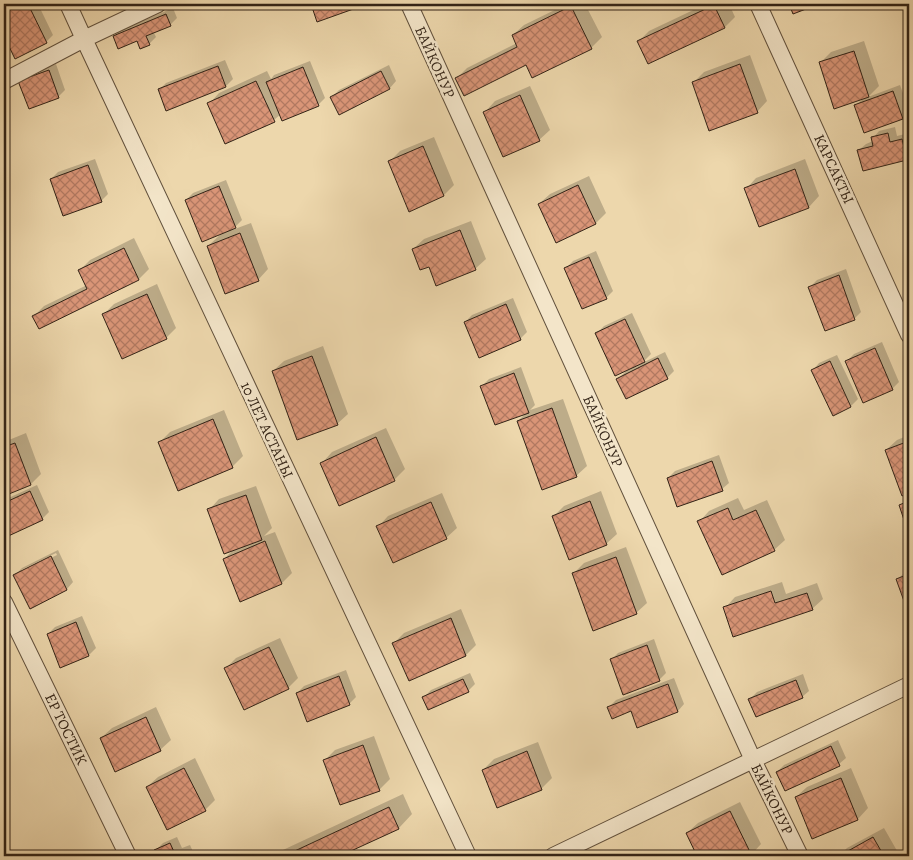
<svg xmlns="http://www.w3.org/2000/svg" width="913" height="860" viewBox="0 0 913 860" font-family="Alegreya,serif">
<style>
.shadow{fill:#0003;fill-rule:evenodd}
.building{fill:url(#building-cross-hatch);stroke:#322316}
.lines{fill:none;stroke-linecap:round;stroke-linejoin:round}
.street-casing{stroke:#61503c;stroke-width:18}
.street{stroke:#f3e5c9;stroke-width:16}
.labels{text-anchor:middle;dominant-baseline:central;stroke-width:5;stroke-linejoin:round;paint-order:stroke}
.street-label{font-size:15px;fill:#322316;stroke:#f3e5c9}
</style>
<defs>
<pattern id="building-cross-hatch" width="8" height="8" patternUnits="userSpaceOnUse" patternTransform="scale(1.25)"><rect width="8" height="8" fill="#d99577"/><path d="M0 0l8 8M0 8l8-8" fill="none" stroke="#b17961"/></pattern>
</defs>
<rect width="100%" height="100%" fill="#edd7ac"/>
<filter id="stains"><feTurbulence type="fractalNoise" baseFrequency=".004" numOctaves="4"/><feColorMatrix values="0 0 0 0 .2 0 0 0 0 .09 0 0 0 0 .02 0 0 0 .5 -.17"/></filter>
<radialGradient id="worn" r=".72"><stop offset=".6" stop-color="#630" stop-opacity="0"/><stop offset="1" stop-color="#630" stop-opacity=".3"/></radialGradient>
<path class="shadow" d="M 12,4 L 38,4 L 53,35 L 46,42 L 15,57 L 4,33 L 4,8 Z
M 312,4 L 360,4 L 358,6 L 318,20 Z
M 567,4 L 585,4 L 602,37 L 591,48 L 533,76 L 526,63 L 457,78 L 467,68 L 517,43 L 513,35 L 524,25 Z
M 659,4 L 671,4 L 661,8 Z
M 706,4 L 729,4 L 735,17 L 725,27 L 639,41 L 649,31 Z
M 173,8 L 177,18 L 170,25 L 154,33 L 156,37 L 149,44 L 137,40 L 114,36 L 121,30 Z
M 864,41 L 879,86 L 868,97 L 900,85 L 909,110 L 903,118 L 865,131 L 856,105 L 864,98 L 820,63 L 831,52 Z
M 750,55 L 767,101 L 757,112 L 693,83 L 704,72 Z
M 225,60 L 233,79 L 226,86 L 167,109 L 159,90 L 166,83 Z
M 310,61 L 325,98 L 318,105 L 281,114 L 274,120 L 209,104 L 219,93 L 267,71 L 271,79 L 274,75 Z
M 56,64 L 65,90 L 58,97 L 29,108 L 27,74 Z
M 389,65 L 396,81 L 390,88 L 339,113 L 332,97 L 339,90 Z
M 530,86 L 550,130 L 539,140 L 485,112 L 495,101 Z
M 895,127 L 897,136 L 909,133 L 909,156 L 907,159 L 859,150 L 866,144 L 873,141 L 873,138 L 879,131 Z
M 434,137 L 454,185 L 444,195 L 410,210 L 389,162 L 400,151 Z
M 95,159 L 108,194 L 101,201 L 51,179 L 58,172 Z
M 805,159 L 819,196 L 809,207 L 760,226 L 746,189 L 756,178 Z
M 589,176 L 606,213 L 596,223 L 539,204 L 550,194 Z
M 226,180 L 242,220 L 232,230 L 251,223 L 268,269 L 258,280 L 208,246 L 222,233 L 186,200 L 193,193 Z
M 471,221 L 486,259 L 475,269 L 429,265 L 413,249 L 424,239 Z
M 134,238 L 149,269 L 139,279 L 40,328 L 34,316 L 44,306 L 87,285 L 80,270 L 90,260 Z
M 596,251 L 613,291 L 606,298 L 566,268 L 573,261 Z
M 846,269 L 861,312 L 854,319 L 810,287 L 817,280 Z
M 157,284 L 176,328 L 166,338 L 103,315 L 114,304 Z
M 513,298 L 527,332 L 520,339 L 480,356 L 465,322 L 472,315 Z
M 632,313 L 651,354 L 642,363 L 665,352 L 674,371 L 667,378 L 627,397 L 618,379 L 628,369 L 597,333 L 604,326 Z
M 882,342 L 899,382 L 892,389 L 847,361 L 854,354 Z
M 323,346 L 348,414 L 337,424 L 273,371 L 284,361 Z
M 837,355 L 858,399 L 851,406 L 833,414 L 813,370 L 819,363 Z
M 521,367 L 535,405 L 530,410 L 563,399 L 587,466 L 576,476 L 518,421 L 527,412 L 482,386 L 489,379 Z
M 4,392 L 10,409 L 4,415 Z
M 224,410 L 243,456 L 232,467 L 159,443 L 170,432 Z
M 386,428 L 405,469 L 394,480 L 322,463 L 332,452 Z
M 26,433 L 41,474 L 31,484 L 4,495 L 4,442 Z
M 909,435 L 909,492 L 902,495 L 886,450 L 897,440 Z
M 719,455 L 729,483 L 722,489 L 668,478 L 675,471 Z
M 37,485 L 49,512 L 42,519 L 4,537 L 4,500 Z
M 256,486 L 272,528 L 264,536 L 275,532 L 292,573 L 282,583 L 241,600 L 224,559 L 234,549 L 209,510 L 219,499 Z
M 601,491 L 617,534 L 606,544 L 554,516 L 564,506 Z
M 442,493 L 457,528 L 446,538 L 378,527 L 388,516 Z
M 909,497 L 909,531 L 901,505 Z
M 738,498 L 744,510 L 767,500 L 785,540 L 774,550 L 699,522 L 709,511 Z
M 626,547 L 647,603 L 636,613 L 573,574 L 584,563 Z
M 58,550 L 73,582 L 67,589 L 30,607 L 15,575 L 22,568 ZM 56,553 L 57,555 L 21,572 L 21,570 Z
M 909,568 L 909,611 L 898,579 Z
M 782,582 L 786,594 L 817,583 L 823,599 L 812,609 L 725,608 L 735,597 Z
M 461,609 L 476,645 L 466,655 L 409,679 L 394,643 L 404,633 Z
M 82,616 L 96,648 L 89,655 L 61,666 L 48,634 L 55,627 Z
M 280,638 L 298,678 L 288,688 L 226,668 L 236,658 Z
M 654,639 L 666,673 L 659,680 L 611,660 L 618,653 Z
M 346,670 L 356,697 L 349,704 L 297,693 L 304,686 Z
M 470,673 L 475,684 L 468,691 L 424,697 L 431,690 Z
M 803,674 L 809,691 L 802,697 L 750,699 L 757,692 Z
M 674,678 L 684,704 L 678,711 L 631,710 L 609,707 L 616,700 Z
M 156,707 L 171,740 L 160,750 L 101,738 L 112,728 Z
M 374,736 L 390,779 L 379,790 L 325,760 L 335,750 Z
M 838,740 L 846,758 L 839,764 L 786,789 L 777,772 L 784,765 Z
M 538,742 L 552,778 L 541,789 L 483,770 L 494,759 Z
M 195,758 L 215,800 L 205,810 L 147,787 L 158,777 Z
M 851,768 L 868,808 L 858,819 L 813,837 L 796,797 L 807,787 Z
M 403,794 L 412,814 L 399,828 L 337,856 L 270,856 Z
M 740,802 L 761,844 L 751,855 L 748,856 L 698,856 L 687,833 L 698,823 Z
M 884,828 L 900,856 L 839,856 L 847,848 Z
M 177,837 L 182,848 L 190,845 L 195,856 L 158,856 L 156,850 L 163,843 Z"/>
<path class="building" d="M 17,4 L 28,4 L 47,43 L 15,59 L 4,36 L 4,10 Z
M 311,4 L 358,4 L 359,7 L 317,22 Z
M 789,4 L 819,4 L 793,14 Z
M 714,5 L 725,28 L 648,64 L 637,41 Z
M 571,6 L 592,49 L 532,78 L 526,65 L 464,96 L 455,78 L 517,47 L 512,35 Z
M 166,14 L 171,26 L 146,36 L 150,45 L 140,49 L 137,41 L 118,49 L 113,36 Z
M 854,51 L 869,97 L 834,109 L 819,62 Z
M 740,64 L 758,113 L 709,131 L 692,82 Z
M 218,66 L 226,87 L 166,111 L 158,89 Z
M 303,67 L 319,106 L 282,121 L 266,82 Z
M 49,70 L 59,98 L 29,109 L 18,81 Z
M 381,71 L 390,89 L 339,115 L 330,97 Z
M 256,81 L 275,122 L 225,144 L 207,103 Z
M 893,91 L 903,119 L 864,133 L 854,105 Z
M 520,95 L 540,141 L 503,157 L 483,112 Z
M 888,133 L 890,142 L 902,139 L 907,160 L 863,171 L 857,150 L 873,146 L 871,137 Z
M 423,146 L 444,196 L 409,212 L 388,161 Z
M 88,165 L 102,202 L 63,216 L 50,179 Z
M 795,169 L 809,208 L 759,227 L 744,188 Z
M 578,185 L 596,224 L 556,243 L 538,204 Z
M 219,186 L 236,228 L 202,242 L 185,200 Z
M 460,230 L 476,270 L 436,286 L 429,267 L 420,270 L 412,249 Z
M 240,233 L 259,281 L 225,294 L 207,246 Z
M 124,248 L 139,280 L 39,329 L 32,316 L 87,289 L 78,270 Z
M 589,257 L 607,299 L 582,309 L 564,268 Z
M 839,275 L 855,320 L 825,331 L 808,287 Z
M 147,294 L 167,339 L 122,359 L 102,314 Z
M 506,304 L 521,340 L 479,358 L 464,322 Z
M 625,319 L 645,362 L 615,376 L 595,333 Z
M 875,348 L 893,390 L 863,403 L 845,361 Z
M 312,356 L 338,425 L 297,440 L 272,371 Z
M 658,358 L 668,379 L 626,399 L 616,379 Z
M 830,361 L 851,407 L 833,416 L 811,370 Z
M 514,373 L 529,413 L 495,425 L 480,386 Z
M 552,408 L 577,477 L 542,490 L 517,421 Z
M 213,419 L 233,468 L 178,491 L 158,442 Z
M 376,437 L 395,481 L 339,506 L 320,463 Z
M 909,441 L 909,493 L 902,496 L 885,450 Z
M 15,443 L 31,485 L 4,496 L 4,447 Z
M 712,461 L 723,491 L 677,507 L 667,478 Z
M 30,491 L 43,520 L 4,538 L 4,503 Z
M 246,495 L 262,540 L 224,554 L 207,509 Z
M 590,501 L 607,545 L 569,560 L 552,516 Z
M 909,501 L 909,535 L 899,505 Z
M 431,502 L 447,539 L 393,563 L 376,526 Z
M 728,508 L 733,520 L 756,510 L 775,551 L 722,575 L 697,521 Z
M 265,541 L 282,584 L 240,602 L 223,559 Z
M 51,556 L 67,590 L 30,609 L 13,575 Z
M 616,557 L 637,614 L 593,631 L 572,573 Z
M 909,574 L 909,615 L 896,579 Z
M 771,591 L 775,603 L 807,593 L 813,610 L 733,637 L 723,607 Z
M 451,618 L 466,656 L 409,681 L 392,643 Z
M 76,622 L 89,656 L 60,668 L 47,634 Z
M 647,645 L 660,681 L 623,695 L 610,659 Z
M 269,647 L 289,689 L 244,710 L 224,668 Z
M 339,676 L 350,705 L 307,722 L 296,693 Z
M 463,679 L 469,692 L 428,710 L 422,697 Z
M 796,680 L 803,698 L 756,717 L 748,699 Z
M 668,684 L 678,712 L 637,728 L 631,711 L 612,719 L 607,707 Z
M 146,717 L 161,751 L 115,772 L 100,738 Z
M 363,745 L 380,791 L 340,805 L 323,760 Z
M 831,746 L 840,766 L 785,791 L 776,772 Z
M 527,751 L 542,790 L 497,808 L 482,770 Z
M 184,768 L 206,811 L 167,830 L 146,787 Z
M 841,778 L 858,820 L 812,839 L 795,797 Z
M 389,807 L 399,829 L 340,856 L 284,856 Z
M 730,811 L 752,856 L 697,856 L 686,833 Z
M 873,837 L 884,856 L 839,856 Z
M 170,843 L 175,854 L 183,851 L 185,856 L 157,856 L 154,850 Z"/>
<g class="lines">
<defs>
<path id="street" d="M 68,4 L 84,39 L 468,856
M 409,4 L 753,760 L 800,856
M 758,4 L 909,335
M 4,81 L 84,39 L 158,4
M 4,602 L 128,856
M 553,856 L 909,685"/>
</defs>
<use href="#street" class="street-casing"/>
<use href="#street" class="street"/>
</g>
<g class="labels">
<g class="street-label">
<text transform="translate(435 62) rotate(66)">БАЙКОНУР</text>
<text transform="translate(834 169) rotate(65)">КАРСАКТЫ</text>
<text transform="translate(267 430) rotate(65)">10 ЛЕТ АСТАНЫ</text>
<text transform="translate(603 431) rotate(66)">БАЙКОНУР</text>
<text transform="translate(66 729) rotate(64)">ЕР ТОСТИК</text>
<text transform="translate(772 799) rotate(64)">БАЙКОНУР</text>
</g>
</g>
<rect width="913" height="860" fill="none" stroke="#edd7ac" stroke-width="20"/>
<rect x="5" y="5" width="903" height="850" fill="none" stroke="#322316" stroke-width="2.5"/>
<rect x="10" y="10" width="893" height="840" fill="none" stroke="#322316"/>
<rect width="100%" height="100%" filter="url(#stains)"/>
<rect width="100%" height="100%" fill="url(#worn)"/>
</svg>
